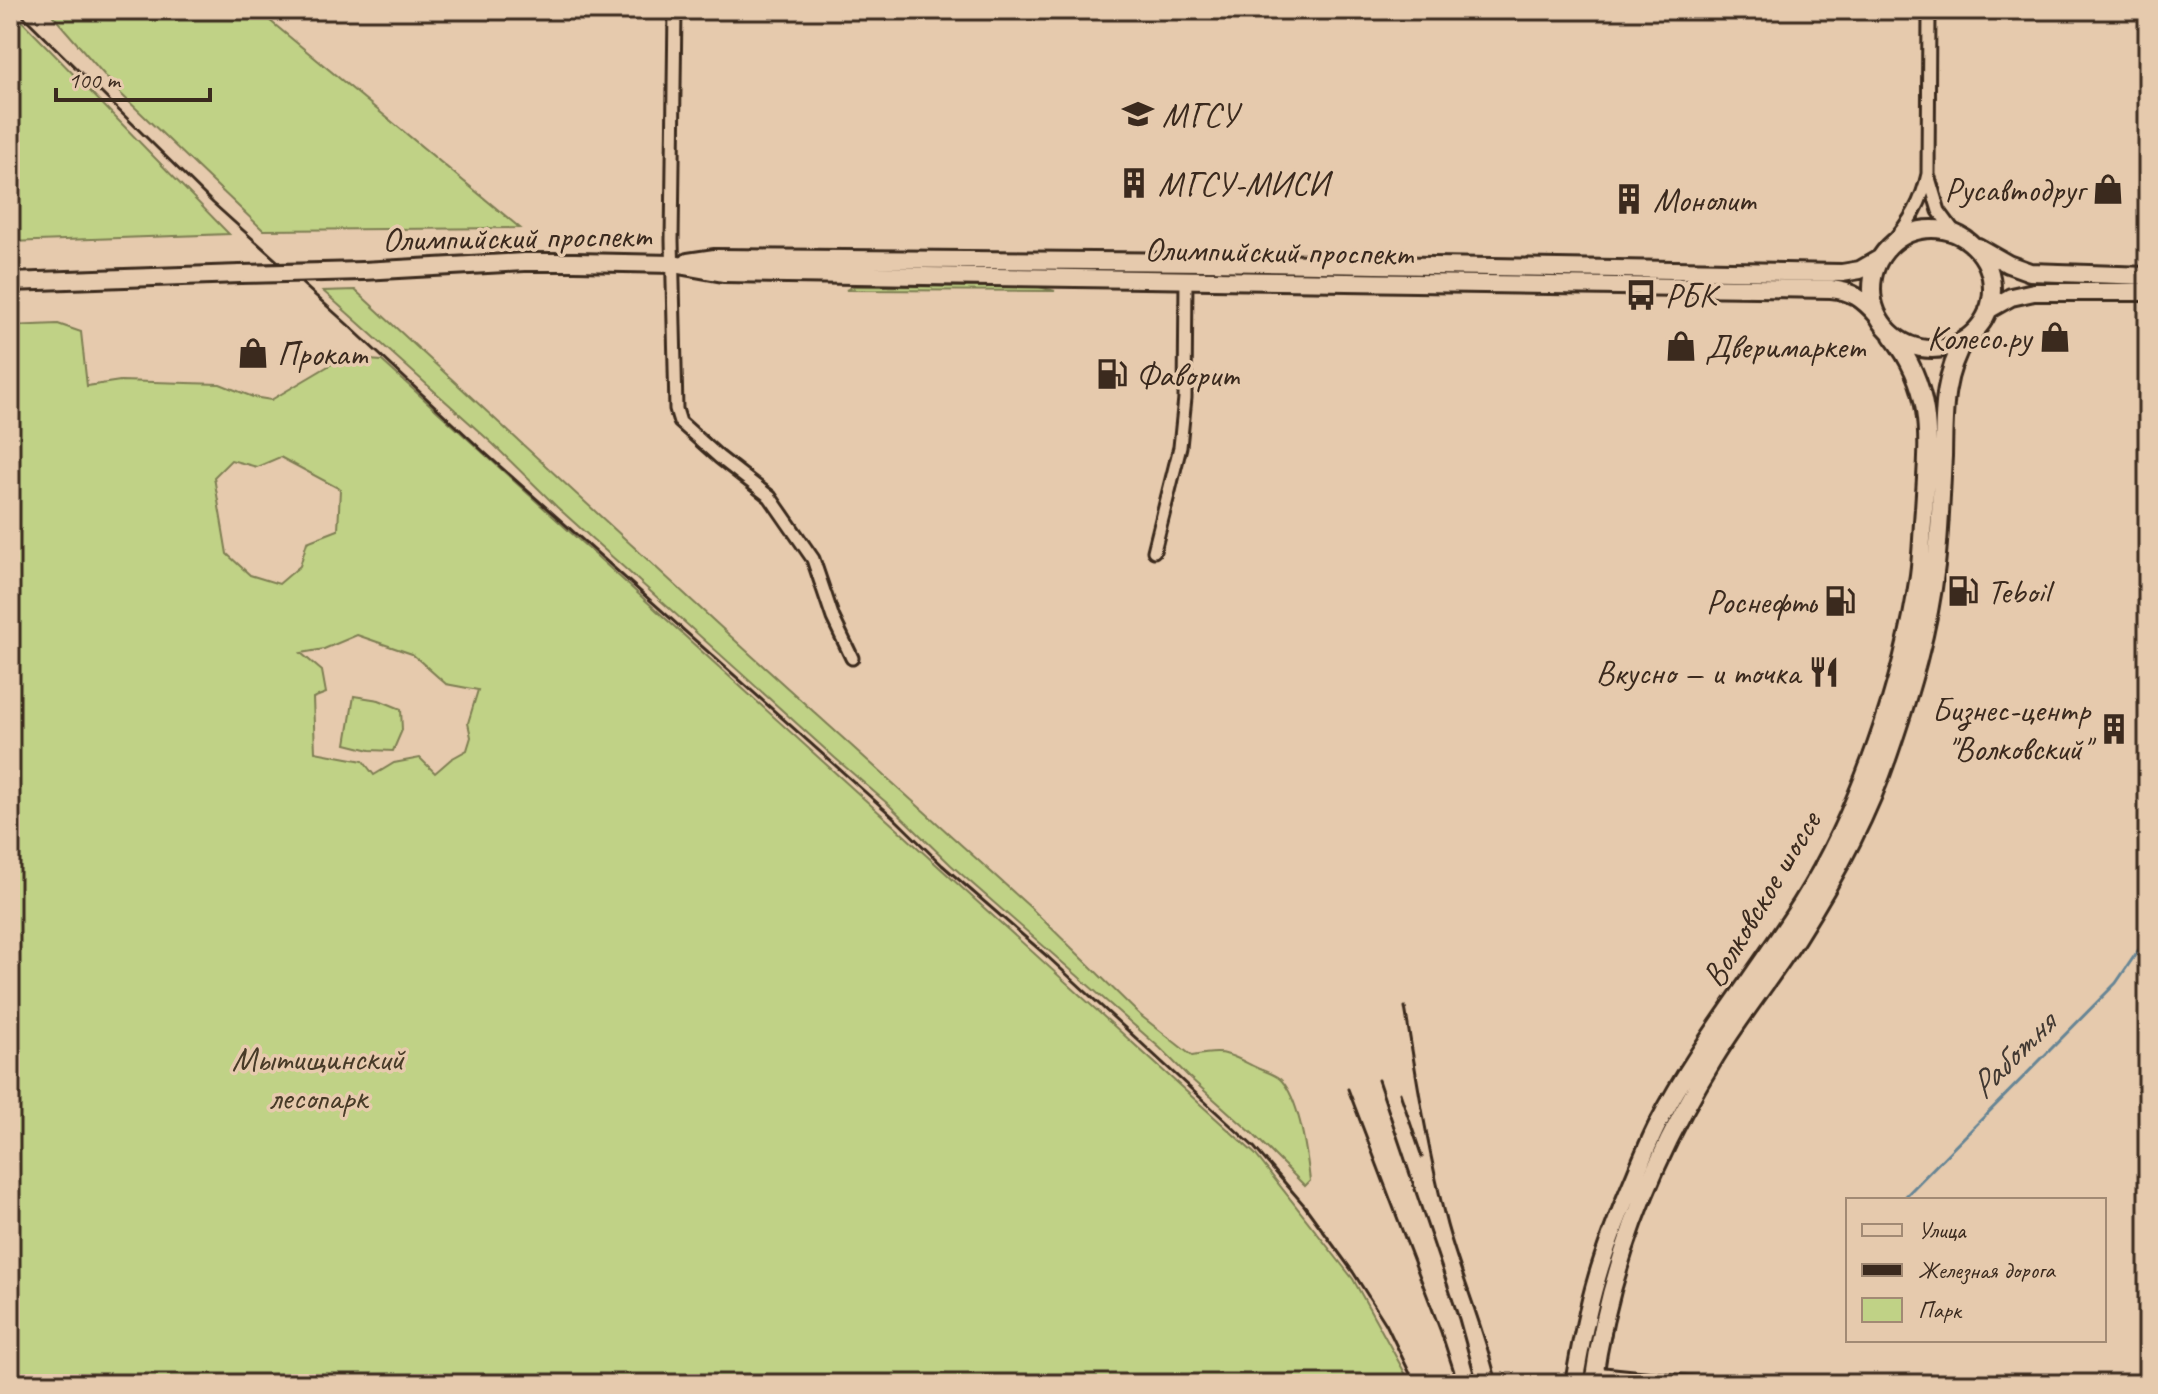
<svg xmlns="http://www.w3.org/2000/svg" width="2158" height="1394" viewBox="0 0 2158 1394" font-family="Caveat,sans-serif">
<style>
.green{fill:#c0d286;stroke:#7e7e52;stroke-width:2;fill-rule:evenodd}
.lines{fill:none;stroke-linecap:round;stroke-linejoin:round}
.stream{stroke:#668595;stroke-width:3}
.minor-casing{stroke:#3b2a1e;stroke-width:17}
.secondary-casing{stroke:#3b2a1e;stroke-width:22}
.minor{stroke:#e6caad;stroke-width:11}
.secondary{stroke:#e6caad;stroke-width:16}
.rail{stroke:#3b2a1e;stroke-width:3}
.secondary-bridge-casing{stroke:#3b2a1e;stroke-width:22;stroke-linecap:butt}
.secondary-bridge{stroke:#e6caad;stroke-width:16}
.labels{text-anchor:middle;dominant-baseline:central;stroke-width:7;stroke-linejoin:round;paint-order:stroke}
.poi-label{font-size:34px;fill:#3b2a1e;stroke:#e6caad;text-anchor:start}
.street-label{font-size:34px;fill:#3b2a1e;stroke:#e6caad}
.park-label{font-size:34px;fill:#483b28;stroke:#e6caad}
.water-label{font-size:36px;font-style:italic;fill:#423932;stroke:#e6caad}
</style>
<rect width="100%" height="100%" fill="#e6caad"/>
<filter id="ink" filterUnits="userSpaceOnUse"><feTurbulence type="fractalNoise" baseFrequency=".0125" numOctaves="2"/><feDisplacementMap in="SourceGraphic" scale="16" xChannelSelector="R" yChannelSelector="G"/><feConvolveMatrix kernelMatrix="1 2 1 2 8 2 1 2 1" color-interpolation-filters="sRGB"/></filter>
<g filter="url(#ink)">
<path class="green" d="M 10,10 L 11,10 L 229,234 L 10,242 Z
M 63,10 L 257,10 L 520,228 L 263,230 L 121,94 L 53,16 Z
M 855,286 L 1039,287 L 1055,291 L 846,290 Z
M 355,290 L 751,655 L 1031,908 L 1140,1015 L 1192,1056 C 1222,1050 1225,1052 1251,1065 C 1260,1070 1273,1073 1280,1079 C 1300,1098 1307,1154 1310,1181 L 1305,1186 L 1253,1134 L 1189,1077 L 1160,1048 L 951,865 L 888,804 L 835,758 L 557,507 L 493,444 L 323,291 Z
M 58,324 L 81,332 L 87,386 L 120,381 L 220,384 L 253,397 L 271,400 L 342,358 L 382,361 L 1255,1154 L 1353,1279 L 1411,1384 L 10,1384 L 10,326 ZM 280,457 L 340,489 L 338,530 L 307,542 L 300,566 L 279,584 L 250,575 L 227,554 L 214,477 L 231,460 L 257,467 ZM 357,635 L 412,654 L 446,684 L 478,690 L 468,723 L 471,737 L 467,750 L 451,759 L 435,773 L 420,758 L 394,763 L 374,775 L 363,761 L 315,752 L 313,698 L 326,693 L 322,671 L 301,653 L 324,649 Z
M 354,696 L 379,700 L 401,709 L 402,730 L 393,751 L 370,750 L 346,744 Z"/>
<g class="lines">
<path class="stream" d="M 1902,1200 L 2116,983 L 2148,936"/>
<defs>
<path id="minor" d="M 675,10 L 672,240 L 676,409 L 680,422 L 719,457 L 770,497 L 813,559 L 833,618 L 852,658
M 1929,178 L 1939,211 L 1956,234
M 1891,243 C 1910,222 1922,202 1928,174 L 1929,10
M 1154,551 L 1180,447 L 1185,398 L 1186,279
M 1594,1373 L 1702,1384"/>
<path id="secondary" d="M1872 289a60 60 0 1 1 120 0a60 60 0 1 1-120 0Z
M 1978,247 L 2008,264 L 2030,272 L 2148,276
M 688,262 L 715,258 L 1207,262 L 1842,273 L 1860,270 L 1879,259
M 363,271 L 524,262 L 575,262 L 673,264 L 723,273 L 1831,289 C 1852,291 1863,299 1877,315
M 10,282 L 240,274
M 1988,310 L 2011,297 L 2034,292 L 2148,292
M 1574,1384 C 1580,1348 1587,1312 1597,1278 C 1607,1243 1621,1209 1635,1176 C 1642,1159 1649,1142 1657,1126 C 1697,1047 1754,978 1802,903 C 1859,812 1904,681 1919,575 C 1922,553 1922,531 1924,509 C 1928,442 1936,392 1892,336
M 1593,1384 C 1609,1267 1653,1157 1715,1057 C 1740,1016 1771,978 1797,937 C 1834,879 1867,818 1889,753 C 1910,692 1929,630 1936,565 C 1940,529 1941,493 1943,456 C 1944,413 1942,378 1965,339"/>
</defs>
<use href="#minor" class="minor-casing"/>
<use href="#secondary" class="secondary-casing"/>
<use href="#minor" class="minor"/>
<use href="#secondary" class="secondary"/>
<path class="rail" d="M 17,10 L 213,203 L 347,324 L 484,452 L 892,816 L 942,865 L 1048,957 L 1254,1147 L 1304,1205 L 1353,1272 L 1386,1324 L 1415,1384
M 1405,1007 C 1417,1080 1428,1153 1447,1225 C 1462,1279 1485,1330 1497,1384
M 1378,1080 L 1459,1319 L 1477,1384
M 1348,1089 L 1441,1332 L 1458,1384
M 1400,1093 L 1422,1157"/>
<defs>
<path id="secondary-bridge" d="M 240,274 L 363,271"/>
</defs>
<use href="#secondary-bridge" class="secondary-bridge-casing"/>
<use href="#secondary-bridge" class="secondary-bridge"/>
</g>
</g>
<defs>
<symbol id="university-bare" viewBox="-9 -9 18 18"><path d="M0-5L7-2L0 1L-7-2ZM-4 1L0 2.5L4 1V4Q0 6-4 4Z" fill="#3b2a1e" stroke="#e6caad" stroke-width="2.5" paint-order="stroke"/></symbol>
<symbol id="building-bare" viewBox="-9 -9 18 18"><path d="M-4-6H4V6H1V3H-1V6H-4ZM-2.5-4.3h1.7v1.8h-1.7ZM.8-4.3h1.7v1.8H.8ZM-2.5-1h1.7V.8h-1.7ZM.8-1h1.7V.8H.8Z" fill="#3b2a1e" stroke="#e6caad" stroke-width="2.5" paint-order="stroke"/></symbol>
<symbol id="shop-bare" viewBox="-9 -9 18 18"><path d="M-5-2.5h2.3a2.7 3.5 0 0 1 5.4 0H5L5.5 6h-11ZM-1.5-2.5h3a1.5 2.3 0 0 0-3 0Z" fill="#3b2a1e" stroke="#e6caad" stroke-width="2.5" paint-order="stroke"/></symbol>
<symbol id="bus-bare" viewBox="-9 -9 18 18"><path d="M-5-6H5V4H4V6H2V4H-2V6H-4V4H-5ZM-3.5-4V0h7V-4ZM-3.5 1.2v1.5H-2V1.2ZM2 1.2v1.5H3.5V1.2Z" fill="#3b2a1e" stroke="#e6caad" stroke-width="2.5" paint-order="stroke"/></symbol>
<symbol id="fuel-bare" viewBox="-9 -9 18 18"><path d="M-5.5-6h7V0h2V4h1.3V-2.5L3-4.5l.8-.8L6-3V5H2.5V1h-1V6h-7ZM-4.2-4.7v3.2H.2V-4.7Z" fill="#3b2a1e" stroke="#e6caad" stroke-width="2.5" paint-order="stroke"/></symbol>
<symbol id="restaurant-bare" viewBox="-9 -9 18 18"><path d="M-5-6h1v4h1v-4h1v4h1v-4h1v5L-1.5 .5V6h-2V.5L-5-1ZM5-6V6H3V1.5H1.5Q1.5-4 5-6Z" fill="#3b2a1e" stroke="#e6caad" stroke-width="2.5" paint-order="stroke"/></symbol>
</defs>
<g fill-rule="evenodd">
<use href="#university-bare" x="1116" y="92" width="44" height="44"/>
<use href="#building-bare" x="1112" y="161" width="44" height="44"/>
<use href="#shop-bare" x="2086" y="167" width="44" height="44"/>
<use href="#building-bare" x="1607" y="177" width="44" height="44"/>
<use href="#bus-bare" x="1619" y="273" width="44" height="44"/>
<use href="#shop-bare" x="2033" y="315" width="44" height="44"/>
<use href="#shop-bare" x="1659" y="324" width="44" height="44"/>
<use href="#shop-bare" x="231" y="331" width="44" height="44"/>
<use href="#fuel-bare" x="1090" y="352" width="44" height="44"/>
<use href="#fuel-bare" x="1941" y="569" width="44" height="44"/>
<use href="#fuel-bare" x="1818" y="579" width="44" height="44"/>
<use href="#restaurant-bare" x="1802" y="650" width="44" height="44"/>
<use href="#building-bare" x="2092" y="707" width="44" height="44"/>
</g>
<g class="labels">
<g class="poi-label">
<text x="1162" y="114">МГСУ</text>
<text x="1158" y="183">МГСУ-МИСИ</text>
<text x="2084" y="189" text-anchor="end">Русавтодруг</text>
<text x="1653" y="199">Монолит</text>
<text x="1665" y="295">РБК</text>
<text x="2031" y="337" text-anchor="end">Колесо.ру</text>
<text x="1705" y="346">Дверимаркет</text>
<text x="277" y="353">Прокат</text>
<text x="1136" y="374">Фаворит</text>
<text x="1987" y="591">Teboil</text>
<text x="1816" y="601" text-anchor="end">Роснефть</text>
<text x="1800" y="672" text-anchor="end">Вкусно — и точка</text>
<text x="2090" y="709" text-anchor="end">Бизнес-центр<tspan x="2090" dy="39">"Волковский"</tspan></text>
</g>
<g class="street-label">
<text transform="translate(517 237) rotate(-1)">Олимпийский проспект</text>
<text transform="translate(1279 251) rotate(1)">Олимпийский проспект</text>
<text transform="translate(1761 899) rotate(-59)">Волковское шоссе</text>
</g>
<g class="park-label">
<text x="318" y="1058">Мытищинский<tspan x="318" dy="39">лесопарк</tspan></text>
</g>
<g class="water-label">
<text transform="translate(2012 1055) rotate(-45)">Работня</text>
</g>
</g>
<rect width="2158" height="1394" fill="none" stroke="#e6caad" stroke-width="40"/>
<rect x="20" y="20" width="2118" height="1354" fill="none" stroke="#3b2a1e" stroke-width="3" filter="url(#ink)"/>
<rect x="1846" y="1198" width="260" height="144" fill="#e6caad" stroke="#a28a74" stroke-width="2"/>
<rect x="1862" y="1224" width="40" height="12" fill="#e6caad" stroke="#a28a74" stroke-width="2"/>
<text x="1918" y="1238" font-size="24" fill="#3b2a1e">Улица</text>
<rect x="1862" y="1264" width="40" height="12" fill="#3b2a1e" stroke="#a28a74" stroke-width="2"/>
<text x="1918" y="1278" font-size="24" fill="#3b2a1e">Железная дорога</text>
<rect x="1862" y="1298" width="40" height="24" fill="#c0d286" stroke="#a28a74" stroke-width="2"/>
<text x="1918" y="1318" font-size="24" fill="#3b2a1e">Парк</text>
<path d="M56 88v12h154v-12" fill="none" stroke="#3b2a1e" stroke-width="4"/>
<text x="68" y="88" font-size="24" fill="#3b2a1e" stroke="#e6caad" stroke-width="6" paint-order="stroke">100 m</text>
</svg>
